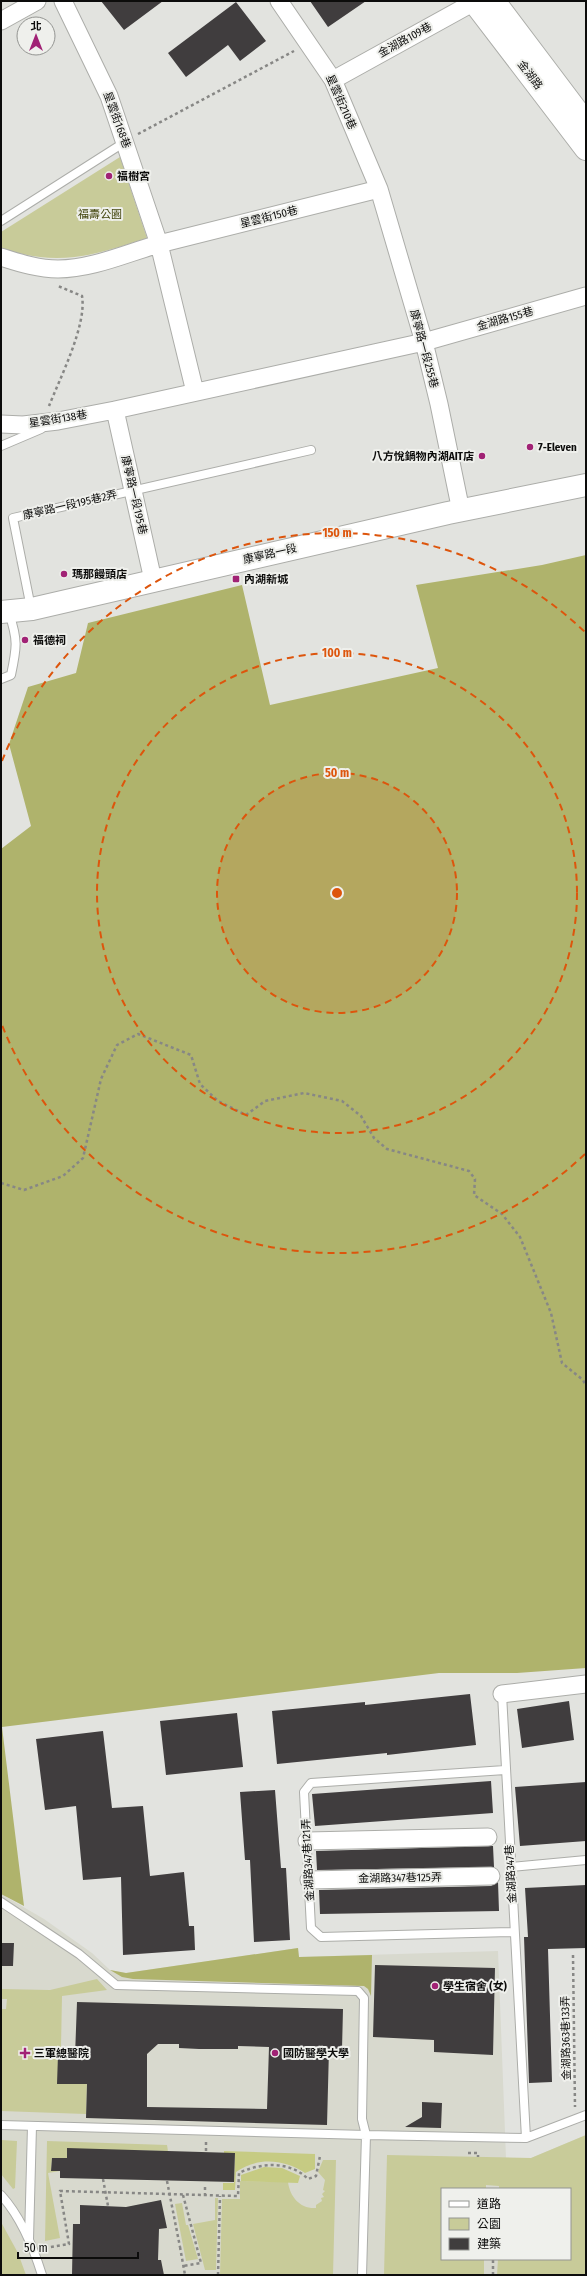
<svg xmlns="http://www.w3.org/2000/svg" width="587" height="2276" viewBox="0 0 587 2276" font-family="'Fira Sans Condensed','Noto Sans TC',sans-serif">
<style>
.built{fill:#d8d9ce;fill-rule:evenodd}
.green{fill:#c8cb99}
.forest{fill:#afb36c}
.water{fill:#c6cb83}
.building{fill:#403d3e;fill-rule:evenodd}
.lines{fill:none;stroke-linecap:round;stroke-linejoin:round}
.lane-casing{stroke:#acada9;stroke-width:10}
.street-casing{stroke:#acada9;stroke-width:19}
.secondary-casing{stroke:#acada9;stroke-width:24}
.path{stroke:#878785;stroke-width:2.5;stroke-dasharray:3 3;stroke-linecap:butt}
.lane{stroke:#fff;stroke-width:8}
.street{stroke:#fff;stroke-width:17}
.secondary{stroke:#fff;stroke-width:22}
.path-bridge{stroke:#878785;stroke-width:2.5;stroke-dasharray:3 3;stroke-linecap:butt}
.ring{fill:none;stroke:#dd550c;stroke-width:2;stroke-dasharray:7 5}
.poi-dot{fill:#a12275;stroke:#eff0ec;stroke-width:1.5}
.labels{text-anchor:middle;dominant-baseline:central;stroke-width:4;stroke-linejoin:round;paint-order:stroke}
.street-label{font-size:11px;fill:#0c0c0b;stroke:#eff0ec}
.poi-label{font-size:11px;font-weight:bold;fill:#0c0c0b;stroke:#eff0ec;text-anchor:start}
.park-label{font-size:11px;fill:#44460e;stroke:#eff0ec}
.centre{fill:#dd550c;stroke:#eff0ec;stroke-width:2}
.ring-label{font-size:12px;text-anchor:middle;font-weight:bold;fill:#dd550c;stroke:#eff0ec;stroke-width:4;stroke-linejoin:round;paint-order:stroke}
</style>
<rect width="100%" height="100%" fill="#e2e3df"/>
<path class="built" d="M 1,1894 L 44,1919 L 92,1953 L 110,1970 L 126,1973 L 298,1948 L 299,1957 L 498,1951 L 506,2158 L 531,2158 L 586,2135 L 586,2275 L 1,2275 ZM 442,2189 L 570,2189 L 570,2259 L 442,2259 Z"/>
<path class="green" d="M 120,157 L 147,238 C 93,256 57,267 1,248 L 1,232 Z
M 97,1979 L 107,1990 L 62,1996 L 61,2047 L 88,2048 L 86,2114 L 1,2111 L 1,2009 L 6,2009 L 7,1999 L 1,1999 L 1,1989 L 50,1990 Z
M 586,2135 L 586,2275 L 497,2275 L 498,2259 L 570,2259 L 570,2189 L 499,2189 L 499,2186 L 486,2185 L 486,2189 L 442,2189 L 442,2259 L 484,2259 L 484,2275 L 384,2275 L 387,2155 L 531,2158 Z
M 1,2140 L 17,2141 L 15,2188 L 13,2189 L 1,2174 Z
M 47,2141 L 167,2145 L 168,2151 L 67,2149 L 67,2158 L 52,2158 L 51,2170 L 60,2171 L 48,2173 L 60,2238 L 45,2241 Z
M 323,2160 L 336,2160 L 333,2275 L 220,2275 L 222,2199 L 240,2199 L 240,2181 L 288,2182 C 290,2197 300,2209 316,2208 L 316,2205 L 322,2201 L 321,2198 L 324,2197 L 322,2194 L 325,2191 L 323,2190 L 325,2180 L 318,2172 Z
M 215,2198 L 218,2198 L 216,2270 L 205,2270 L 193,2224 L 215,2220 Z
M 182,2203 L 186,2225 L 188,2225 L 198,2259 L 186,2261 L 175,2204 Z
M 1,2222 L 18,2253 L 26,2275 L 1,2275 Z"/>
<path class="forest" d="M 586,555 L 586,1668 L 517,1673 L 439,1673 L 2,1727 L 24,1906 L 1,1894 L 1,849 L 31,826 L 9,744 L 28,687 L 76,673 L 88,623 L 242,585 L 270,705 L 438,668 L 416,585 L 542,565 Z
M 298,1948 L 299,1957 L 372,1955 L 371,1996 L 368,1989 L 364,1986 L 133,1979 L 122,1977 L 110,1970 L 126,1973 Z"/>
<path class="water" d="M 224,2151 L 315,2154 L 315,2169 L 305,2173 C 284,2159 257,2157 236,2172 L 235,2190 L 223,2190 L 223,2183 L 234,2183 L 235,2154 L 224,2153 Z
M 264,2167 L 282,2168 L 300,2176 L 298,2183 L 241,2181 L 241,2175 Z"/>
<path class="building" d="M 101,1 L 163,1 L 124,30 Z
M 310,1 L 366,1 L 328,27 Z
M 236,2 L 266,41 L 240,61 L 228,45 L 186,77 L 168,53 Z
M 470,1694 L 476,1745 L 387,1755 L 387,1753 L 277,1764 L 272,1711 L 365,1702 L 365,1705 Z
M 569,1701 L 574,1740 L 522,1748 L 517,1709 Z
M 237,1713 L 243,1767 L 166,1775 L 160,1721 Z
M 103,1731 L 112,1808 L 143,1806 L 150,1876 L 184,1872 L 189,1926 L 194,1926 L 195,1950 L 123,1955 L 121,1877 L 83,1880 L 76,1806 L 45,1810 L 36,1739 Z
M 491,1781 L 493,1813 L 315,1826 L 312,1794 Z
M 586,1782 L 586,1841 L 520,1846 L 515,1787 Z
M 275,1790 L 281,1868 L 286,1868 L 290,1940 L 254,1942 L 250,1860 L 245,1860 L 240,1792 Z
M 493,1846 L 494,1867 L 317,1870 L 316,1851 Z
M 498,1882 L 499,1911 L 320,1914 L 319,1890 L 491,1886 Z
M 586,1885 L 586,1948 L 548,1949 L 552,2082 L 529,2083 L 524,1937 L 528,1937 L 525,1888 Z
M 1,1943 L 14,1943 L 13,1966 L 1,1966 Z
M 375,1965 L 495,1968 L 493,2055 L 434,2052 L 434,2040 L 373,2037 Z
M 77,2002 L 343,2009 L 342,2049 L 329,2049 L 327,2125 L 86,2118 L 87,2084 L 57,2084 L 58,2055 L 75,2056 ZM 158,2044 L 179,2044 L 179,2048 L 199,2049 L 238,2049 L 238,2046 L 269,2047 L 267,2109 L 147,2107 L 147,2054 Z
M 422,2102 L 442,2103 L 441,2128 L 405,2127 L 422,2117 Z
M 67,2148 L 235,2153 L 234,2182 L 60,2178 L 60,2171 L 51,2171 L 52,2158 L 67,2158 Z
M 161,2200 L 167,2228 L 159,2229 L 158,2260 L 161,2260 L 164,2275 L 72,2275 L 73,2224 L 80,2224 L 80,2205 L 126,2207 Z"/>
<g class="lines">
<defs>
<path id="lane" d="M 1,221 L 125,142
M 1,446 L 41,429
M 31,608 L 13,518 L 311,450
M 1,679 L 11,675 C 17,647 18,640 9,613
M 502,1694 L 526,2138
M 505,1770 L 311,1783 L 304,1792 L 311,1928 L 321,1937 L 514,1932
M 511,1867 L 586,1860
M 1,1902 L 79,1954 L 116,1985 L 358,1991 L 364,1998 L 362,2119 L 366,2135 L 526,2138 L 586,2115
M 1,2125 L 366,2135 L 362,2275
M 1,2195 C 21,2217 33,2246 42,2275
M 29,2239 L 32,2126"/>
<path id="street" d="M 279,1 L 333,80 L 379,189 L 424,342 L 439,404 L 461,511
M 1,21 L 37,1
M 333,80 L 476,1
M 1,257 C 20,263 38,269 58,269 C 92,269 127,253 159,244 L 109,96 L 63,1
M 195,392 L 159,244 L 379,189
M 115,410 L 153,580
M 1,424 L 23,425 L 58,421 L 115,410 L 424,342 L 586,296
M 502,1694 L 586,1684
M 307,1841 L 488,1837
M 309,1880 L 491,1876"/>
<path id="secondary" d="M 473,1 L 586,149
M 494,1 L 586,123
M 1,612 L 32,609 L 448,513 L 586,485"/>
</defs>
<use href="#lane" class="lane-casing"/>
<use href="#street" class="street-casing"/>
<use href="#secondary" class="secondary-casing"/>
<path class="path" d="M 138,134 L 294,51
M 49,406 C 60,378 87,325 82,296 L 58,286
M 1,1183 L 24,1190 L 63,1176 L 83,1158 L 101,1079 L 117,1045 L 138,1034 L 191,1055 L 200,1084 L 218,1101 L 246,1115 L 265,1101 L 304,1093 L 342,1101 L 361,1116 L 374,1138 L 387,1149 L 469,1171 L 475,1179 L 474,1195 L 502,1214 L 520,1237 L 551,1313 L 562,1363 L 583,1380 L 586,1386
M 573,1955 L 575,2107
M 206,2151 L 206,2142
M 468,2153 L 478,2153 L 478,2157
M 183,2195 L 201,2263 L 183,2266
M 205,2196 L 205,2184
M 180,2247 L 185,2275
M 45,2248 L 69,2244 L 60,2191 L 238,2196 L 239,2173 C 260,2163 289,2160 308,2179 L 316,2176 L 320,2156
M 218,2275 L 220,2196
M 493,2275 L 493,2259"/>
<use href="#lane" class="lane"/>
<use href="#street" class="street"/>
<use href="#secondary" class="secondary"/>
<path class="path-bridge" d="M 103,2179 L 108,2206
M 167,2181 L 180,2247"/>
</g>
<circle cx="337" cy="893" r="120" fill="#dd550c" fill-opacity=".12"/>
<g class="ring">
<circle cx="337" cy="893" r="120"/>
<circle cx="337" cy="893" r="240"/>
<path d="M585 1154A360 360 0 0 1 2 1025M2 761A360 360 0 0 1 585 632"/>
</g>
<g class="poi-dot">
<circle cx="109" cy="176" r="4"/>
<circle cx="530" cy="447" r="4"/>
<circle cx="482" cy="456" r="4"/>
<circle cx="64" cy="574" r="4"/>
<rect x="232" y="575" width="8" height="8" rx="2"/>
<circle cx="25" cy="640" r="4"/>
<circle cx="435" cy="1986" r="4"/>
<path d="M23 2047h4v4h4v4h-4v4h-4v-4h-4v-4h4z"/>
<circle cx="275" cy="2053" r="4"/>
</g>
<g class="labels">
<g class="street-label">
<text transform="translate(405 40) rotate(-29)">金湖路109巷</text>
<text transform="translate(530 75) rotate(53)">金湖路</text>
<text transform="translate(341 102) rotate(66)">星雲街210巷</text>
<text transform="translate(117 120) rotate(70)">星雲街168巷</text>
<text transform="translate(269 217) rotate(-14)">星雲街150巷</text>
<text transform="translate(505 319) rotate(-16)">金湖路155巷</text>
<text transform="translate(424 349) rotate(75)">康寧路一段255巷</text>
<text transform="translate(58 419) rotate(-9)">星雲街138巷</text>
<text transform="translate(134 495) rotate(77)">康寧路一段195巷</text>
<text transform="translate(70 505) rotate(-13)">康寧路一段195巷2弄</text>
<text transform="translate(270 554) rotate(-13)">康寧路一段</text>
<text transform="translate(308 1860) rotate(-93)">金湖路347巷121弄</text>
<text transform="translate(511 1874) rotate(-93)">金湖路347巷</text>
<text transform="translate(400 1878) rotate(-1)">金湖路347巷125弄</text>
<text transform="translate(566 2038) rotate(-91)">金湖路363巷133弄</text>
</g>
<g class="poi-label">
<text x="117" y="176">福樹宮</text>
<text x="538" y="447">7-Eleven</text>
<text x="474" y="456" text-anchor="end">八方悅鍋物內湖AIT店</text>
<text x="72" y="574">瑪那饅頭店</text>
<text x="244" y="579">內湖新城</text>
<text x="33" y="640">福德祠</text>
<text x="443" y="1986">學生宿舍 (女)</text>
<text x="34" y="2053">三軍總醫院</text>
<text x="283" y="2053">國防醫學大學</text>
</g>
<g class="park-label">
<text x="100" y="214">福壽公園</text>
</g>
</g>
<circle cx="337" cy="893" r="6" class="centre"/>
<g class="ring-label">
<text x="337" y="537">150 m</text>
<text x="337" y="657">100 m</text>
<text x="337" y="777">50 m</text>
</g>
<rect width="587" height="2276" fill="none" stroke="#0c0c0b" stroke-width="4"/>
<rect x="441" y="2188" width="130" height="72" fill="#eff0ec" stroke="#949592"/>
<rect x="449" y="2201" width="20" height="6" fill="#ffffff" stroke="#949592"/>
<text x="477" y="2208" font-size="12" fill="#0c0c0b">道路</text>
<rect x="449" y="2218" width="20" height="12" fill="#c8cb99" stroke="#949592"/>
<text x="477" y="2228" font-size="12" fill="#0c0c0b">公園</text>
<rect x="449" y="2238" width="20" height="12" fill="#403d3e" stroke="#949592"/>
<text x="477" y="2248" font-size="12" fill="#0c0c0b">建築</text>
<g transform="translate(36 36)"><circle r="19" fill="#eff0ec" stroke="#949592"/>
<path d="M0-3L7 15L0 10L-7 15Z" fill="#a12275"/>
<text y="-6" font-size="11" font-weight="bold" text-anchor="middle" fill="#0c0c0b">北</text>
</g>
<path d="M18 2252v6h120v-6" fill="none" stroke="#0c0c0b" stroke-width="2"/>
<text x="24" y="2252" font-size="12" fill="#0c0c0b" stroke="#eff0ec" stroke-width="3" paint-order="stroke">50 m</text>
</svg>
